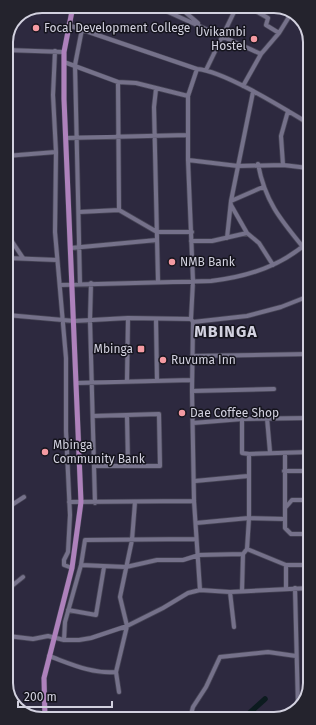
<svg xmlns="http://www.w3.org/2000/svg" width="316" height="725" viewBox="0 0 316 725" font-family="'Fira Sans',sans-serif">
<style>
.lines{fill:none;stroke-linecap:round;stroke-linejoin:round}
.river{stroke:#0c1b1f;stroke-width:5.5}
.minor-casing{stroke:#464455;stroke-width:5.5}
.major-casing{stroke:#464455;stroke-width:6}
.minor{stroke:#75718a;stroke-width:4}
.major{stroke:#ae81bc;stroke-width:5}
.poi-dot{fill:#f49aa2;stroke:#15141d;stroke-width:1.5}
.labels{text-anchor:middle;dominant-baseline:central;stroke-width:3;stroke-linejoin:round;paint-order:stroke}
.poi-label{font-size:12px;fill:#d2d1df;stroke:#15141d;text-anchor:start}
.district-label{font-size:16px;font-weight:bold;letter-spacing:1px;fill:#d2d1df;stroke:#15141d}
.rim{fill:none;stroke:#d2d1df;stroke-width:2}
</style>
<rect width="100%" height="100%" fill="#2d293f"/>
<g class="lines">
<path class="river" d="M 245,717 L 265,699"/>
<defs>
<path id="minor" d="M 155,6 L 261,54
M 178,6 L 198,23
M 247,6 L 268,18 L 266,25 L 279,33
M 68,25 L 197,69 C 224,71 283,108 308,123
M 6,50 L 64,52
M 55,51 L 53,95 L 56,152 L 55,232 L 66,358 L 66,431 L 70,515 L 68,552 L 64,560 L 64,565 L 72,568
M 64,62 L 118,82 L 136,83 L 188,96
M 197,69 L 188,96 L 188,160 L 193,281 L 191,319 L 193,322 L 192,391 L 194,501 L 200,590
M 206,70 L 237,6
M 243,86 L 261,54 L 279,33 L 292,12
M 156,89 L 154,107 L 158,281
M 66,138 L 188,135
M 6,156 L 56,152
M 188,160 L 238,166 L 283,165 L 308,168
M 258,164 C 265,201 280,219 303,247
M 283,165 L 281,136 L 288,111
M 231,201 L 263,187
M 231,205 L 247,233 L 259,243 L 273,265
M 119,210 L 157,232 L 192,232
M 79,212 L 119,210 L 118,82
M 7,234 L 23,258
M 227,238 L 231,201 L 253,92
M 191,241 L 212,241 L 247,233
M 71,248 L 157,240
M 7,258 L 57,260
M 91,283 L 90,320 L 95,503
M 80,284 L 75,65 L 82,29
M 60,285 L 211,281 C 247,277 282,266 309,241
M 7,315 L 74,321 L 128,318 L 191,319
M 156,319 L 157,381
M 193,322 L 247,316 L 281,307 L 309,296
M 192,356 L 309,354
M 127,381 L 128,318
M 77,383 L 192,380
M 192,391 L 274,389
M 127,415 L 128,465
M 93,416 L 159,414 L 160,466 L 94,466
M 267,418 L 270,452
M 242,419 L 242,453 L 249,454 L 249,518 L 247,549 L 243,554 L 242,591
M 193,423 L 242,419 L 309,418
M 285,453 L 285,528 L 291,534 L 310,534
M 249,454 L 309,452
M 284,471 L 309,471
M 195,481 L 248,476
M 69,502 L 194,501
M 7,508 L 24,497
M 285,508 L 292,500 L 309,500
M 196,523 L 249,518 L 285,519
M 247,549 L 286,565 L 310,565
M 81,565 L 126,567 L 157,560 L 183,560 L 199,555 L 243,554
M 286,565 L 286,589
M 295,588 L 298,707
M 8,589 L 23,577
M 230,592 L 234,627
M 68,610 L 96,615 L 104,567
M 8,636 L 33,639 L 48,636 L 64,640 L 79,640 L 91,638 L 127,626 L 163,608 L 188,593 L 200,590 L 230,592 L 310,588
M 64,640 L 65,622 L 81,565 L 85,540 L 196,539
M 49,656 C 71,664 92,674 116,672
M 119,692 L 116,672 L 127,626 L 120,597 L 132,540 L 135,502
M 190,718 L 193,707 L 206,687 L 220,657 L 268,652 L 296,656"/>
<path id="major" d="M 45,719 L 44,678 L 72,568 L 81,502 L 64,99 L 64,52 L 73,6"/>
</defs>
<use href="#minor" class="minor-casing"/>
<use href="#major" class="major-casing"/>
<use href="#minor" class="minor"/>
<use href="#major" class="major"/>
</g>
<g class="poi-dot">
<circle cx="36" cy="28" r="4"/>
<circle cx="254" cy="39" r="4"/>
<circle cx="172" cy="262" r="4"/>
<rect x="137" y="345" width="8" height="8" rx="2"/>
<circle cx="163" cy="360" r="4"/>
<circle cx="182" cy="413" r="4"/>
<circle cx="45" cy="452" r="4"/>
</g>
<g class="labels">
<g class="poi-label">
<text x="44" y="28">Focal Development College</text>
<text x="246" y="32" text-anchor="end">Uvikambi<tspan x="246" dy="14">Hostel</tspan></text>
<text x="180" y="262">NMB Bank</text>
<text x="133" y="349" text-anchor="end">Mbinga</text>
<text x="171" y="360">Ruvuma Inn</text>
<text x="190" y="413">Dae Coffee Shop</text>
<text x="53" y="445">Mbinga<tspan x="53" dy="14">Community Bank</tspan></text>
</g>
<g class="district-label">
<text x="226" y="331">MBINGA</text>
</g>
</g>
<path d="M0 0H316V725H0ZM42 13H274A29 29 0 0 1 303 42V683A29 29 0 0 1 274 712H42A29 29 0 0 1 13 683V42A29 29 0 0 1 42 13Z" fill="#24232d" fill-rule="evenodd"/>
<path class="rim" d="M42 13H274A29 29 0 0 1 303 42V683A29 29 0 0 1 274 712H42A29 29 0 0 1 13 683V42A29 29 0 0 1 42 13Z"/>
<path d="M18 701v6h94v-6" fill="none" stroke="#d2d1df" stroke-width="2"/>
<text x="24" y="701" font-size="12" fill="#d2d1df" stroke="#15141d" stroke-width="3" paint-order="stroke">200 m</text>
</svg>
